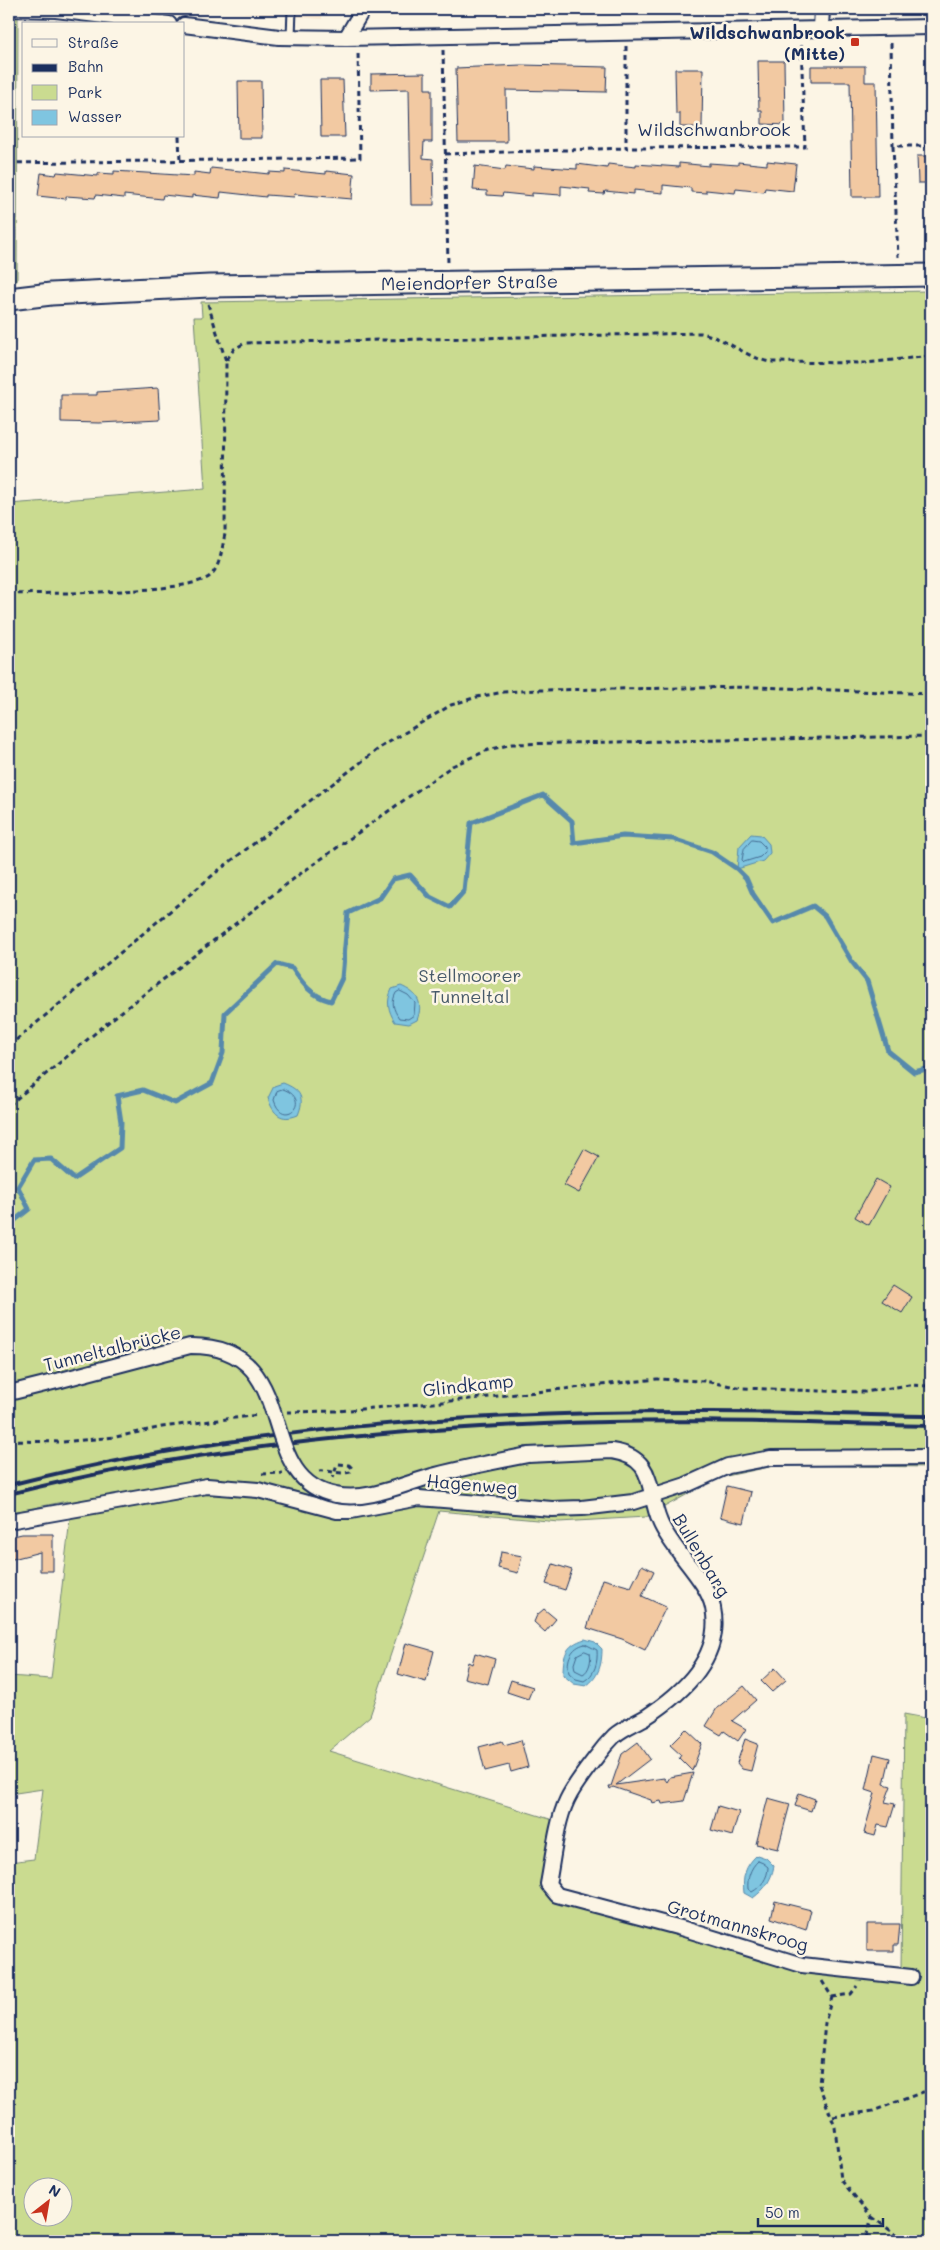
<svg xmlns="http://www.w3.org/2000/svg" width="940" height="2250" viewBox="0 0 940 2250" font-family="Mali,sans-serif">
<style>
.built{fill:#f9e8d1}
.green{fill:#cadb90;stroke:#728577;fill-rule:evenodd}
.water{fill:#7fc5e0;stroke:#5789ac}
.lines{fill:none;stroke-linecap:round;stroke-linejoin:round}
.shore{stroke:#436b92;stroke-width:1}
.stream{stroke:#5789ac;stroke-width:5}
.building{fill:#f2c9a2;stroke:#1b2f5e}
.lane-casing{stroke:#1b2f5e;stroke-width:11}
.street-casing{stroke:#1b2f5e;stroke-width:18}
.primary-casing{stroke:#1b2f5e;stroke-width:25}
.path{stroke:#1b2f5e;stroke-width:3;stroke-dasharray:5 4;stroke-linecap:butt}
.lane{stroke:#fcf5e5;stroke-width:7}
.street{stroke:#fcf5e5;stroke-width:14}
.primary{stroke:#fcf5e5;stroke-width:21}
.rail{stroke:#1b2f5e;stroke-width:4}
.street-bridge-casing{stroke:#1b2f5e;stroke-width:18;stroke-linecap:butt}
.street-bridge{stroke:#fcf5e5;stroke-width:14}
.poi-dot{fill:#c8321e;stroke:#fcf5e5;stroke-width:2}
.labels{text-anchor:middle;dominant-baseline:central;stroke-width:5;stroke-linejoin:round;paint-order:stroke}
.poi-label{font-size:18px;font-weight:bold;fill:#1b2f5e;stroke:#fcf5e5;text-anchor:end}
.street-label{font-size:18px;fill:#1b2f5e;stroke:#fcf5e5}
.park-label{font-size:18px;fill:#475a6a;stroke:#fcf5e5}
</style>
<rect width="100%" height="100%" fill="#fcf5e5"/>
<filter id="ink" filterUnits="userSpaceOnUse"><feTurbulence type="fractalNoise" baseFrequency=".02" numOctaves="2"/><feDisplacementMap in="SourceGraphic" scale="10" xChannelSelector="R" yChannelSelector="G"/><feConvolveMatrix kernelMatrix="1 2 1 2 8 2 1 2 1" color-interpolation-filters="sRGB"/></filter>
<g filter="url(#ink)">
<path class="built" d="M 207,9 L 322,9 L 322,19 Z"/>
<path class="green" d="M 9,9 L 18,9 L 17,281 L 9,282 Z
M 931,291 L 931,1467 L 779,1465 L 717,1478 L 646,1517 L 559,1522 L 439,1511 L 370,1716 L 329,1751 L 566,1824 L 553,1886 L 805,1959 L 901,1969 L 904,1714 L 931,1719 L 931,2241 L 9,2241 L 9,1862 L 34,1859 L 43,1789 L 9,1794 L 9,1676 L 51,1679 L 70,1519 L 67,1501 L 9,1513 L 9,504 L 205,489 L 194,317 L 202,317 L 201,302 ZM 32,2188 L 62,2188 L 62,2218 L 32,2218 Z"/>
<path class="water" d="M 751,834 L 761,835 L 769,844 L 770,853 L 763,861 L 737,869 L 739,847 Z
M 401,986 C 417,993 424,1002 417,1020 L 409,1024 L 395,1022 C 388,1010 386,1002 392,989 Z
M 283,1083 C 301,1090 305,1098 298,1115 C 281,1122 273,1114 268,1098 L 274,1086 Z
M 585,1639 L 595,1642 L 602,1649 C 602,1664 599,1677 586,1686 L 574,1684 L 563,1675 C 563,1656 565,1645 585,1639 Z
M 757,1855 L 766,1858 L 774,1866 C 771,1881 765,1889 753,1898 L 744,1893 C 742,1877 745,1866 757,1855 Z"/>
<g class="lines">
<path class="shore" d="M 752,840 L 759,841 L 764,846 L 765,852 L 760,857 L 744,862 L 742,860 L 744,849 Z
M 400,991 L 408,995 L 415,1003 L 414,1015 L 408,1019 L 399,1018 C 393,1009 391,1002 396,993 Z
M 283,1089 C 314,1100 283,1130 274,1100 L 277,1091 Z
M 585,1644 L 597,1650 C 598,1662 595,1675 584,1681 L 576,1679 L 569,1673 C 566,1660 571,1647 585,1644 Z
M 585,1651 L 590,1653 C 592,1660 589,1671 583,1674 L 575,1670 L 574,1664 L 577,1655 Z
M 758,1861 L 763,1863 L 768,1867 C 768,1878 761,1887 752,1892 L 748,1889 C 747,1879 750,1868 758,1861 Z"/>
<path class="stream" d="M 9,1225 L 29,1209 L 18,1187 L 34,1160 L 51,1159 L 74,1179 L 120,1148 L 121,1122 L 117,1096 L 143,1090 L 175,1103 L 212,1083 L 223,1053 L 225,1013 L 277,964 L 292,968 C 303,984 311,996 331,1001 L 342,978 L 348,913 L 380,898 L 393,879 L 410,875 L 430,897 L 450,907 L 464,891 L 471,823 L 543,795 L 572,821 L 574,843 L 623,836 L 673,839 L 712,852 L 737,869 L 746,878 L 753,894 L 773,923 L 813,906 L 825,916 L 852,962 L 867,981 L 888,1051 L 914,1072 L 931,1068"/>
</g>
<path class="building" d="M 758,61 L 784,61 L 785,125 L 762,124 L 762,111 L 759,111 Z
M 521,65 L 607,67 L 606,92 L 506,90 L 507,142 L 458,142 L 456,68 Z
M 811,66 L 865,66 L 865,82 L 876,82 L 878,197 L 852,197 L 850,82 L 811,82 Z
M 675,69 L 703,69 L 702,127 L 680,127 L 680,114 L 676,114 Z
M 425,73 L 425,89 L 432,89 L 432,142 L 424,142 L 423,158 L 433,159 L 434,205 L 411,205 L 409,89 L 371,90 L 371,74 Z
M 320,80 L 343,80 L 345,137 L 321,137 Z
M 238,81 L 261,81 L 262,138 L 239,138 Z
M 917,156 L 931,156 L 931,183 L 918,183 Z
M 767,161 L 796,164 L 793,191 L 765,188 L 764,192 L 736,189 L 735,193 L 706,190 L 706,193 L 691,192 L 691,188 L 663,185 L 663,193 L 634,190 L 634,194 L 605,191 L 604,194 L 589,193 L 590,189 L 561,186 L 561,195 L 532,193 L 532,196 L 503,193 L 502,196 L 487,195 L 487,191 L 473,190 L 475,166 L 505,170 L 506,166 L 534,169 L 534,166 L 577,169 L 577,164 L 607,168 L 608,164 L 636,167 L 636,164 L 679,167 L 679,163 L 709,166 L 709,163 L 738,165 L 738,162 L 767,165 Z
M 211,168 L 269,174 L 269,172 L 285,173 L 285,170 L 326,174 L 326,171 L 354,174 L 352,199 L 295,194 L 294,197 L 266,195 L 266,197 L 221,192 L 220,198 L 192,195 L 192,198 L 163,195 L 162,199 L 124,195 L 124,198 L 96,195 L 95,198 L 66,196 L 66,199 L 38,196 L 41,173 L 56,175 L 57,172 L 98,176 L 98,173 L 114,174 L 114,171 L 194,176 L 194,172 L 210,174 Z
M 158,388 L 160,420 L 99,423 L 61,422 L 61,395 L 97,395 L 97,392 Z
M 584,1149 L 599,1157 L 579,1193 L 564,1185 Z
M 876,1179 L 890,1187 L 869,1225 L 855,1217 Z
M 893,1285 L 912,1297 L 902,1313 L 882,1301 Z
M 727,1486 L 751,1492 L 744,1523 L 720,1517 Z
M 22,1534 L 53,1534 L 53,1571 L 40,1571 L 40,1552 L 9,1560 L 9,1537 Z
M 501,1552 L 522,1556 L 518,1573 L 498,1568 Z
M 553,1564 L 572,1570 L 565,1590 L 546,1584 Z
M 642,1565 L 654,1571 L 642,1596 L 666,1607 L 645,1650 L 622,1639 L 587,1628 L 603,1579 L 631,1587 Z
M 544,1609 L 556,1619 L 545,1632 L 534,1622 L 537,1615 Z
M 406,1643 L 434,1651 L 426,1682 L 398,1674 Z
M 475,1653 L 495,1659 L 488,1684 L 464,1678 L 468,1662 L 472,1664 Z
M 775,1668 L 786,1680 L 772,1692 L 761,1681 Z
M 511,1680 L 533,1687 L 528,1699 L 507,1692 Z
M 744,1686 L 756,1700 L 732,1721 L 746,1729 L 738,1741 L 724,1731 L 721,1735 L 706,1726 L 717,1708 Z
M 686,1729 L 702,1744 L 692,1771 L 679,1758 L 681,1755 L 670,1745 Z
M 745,1739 L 758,1744 L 751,1771 L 742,1769 L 737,1763 Z
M 521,1740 L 528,1767 L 511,1772 L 509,1765 L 485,1771 L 479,1747 L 502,1741 L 504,1745 Z
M 638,1742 L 650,1759 L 616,1785 L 664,1778 L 667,1782 L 670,1777 L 693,1773 L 684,1801 L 662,1804 L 661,1801 L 652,1803 L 651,1800 L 613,1787 L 610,1789 L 609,1786 L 611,1786 L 622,1754 Z
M 874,1754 L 890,1758 L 884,1784 L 891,1786 L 885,1802 L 895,1804 L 888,1827 L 878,1825 L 875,1836 L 864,1833 L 875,1793 L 866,1790 Z
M 799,1793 L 815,1799 L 811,1811 L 795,1806 Z
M 768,1798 L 790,1804 L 778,1849 L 756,1844 Z
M 718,1806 L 739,1812 L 732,1836 L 711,1830 Z
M 775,1901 L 811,1910 L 806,1930 L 771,1918 Z
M 867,1924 L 900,1924 L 898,1945 L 894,1945 L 894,1951 L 867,1951 Z"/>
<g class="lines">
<defs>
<path id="lane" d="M 291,37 L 292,9"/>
<path id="street" d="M 9,9 L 56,10 L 169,24
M 184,25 L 279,37 L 346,38 L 931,27
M 821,28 L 822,9
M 346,38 L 363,9
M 9,1393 L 61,1380
M 528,1455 L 612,1451 C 657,1458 646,1490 660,1522 C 672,1551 708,1580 713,1608 C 723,1657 683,1693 646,1717 C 636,1723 623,1728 614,1736 C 608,1742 602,1749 597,1756 C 587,1769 574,1785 567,1800 C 556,1823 553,1859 548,1884 L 557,1895 L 681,1928 L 802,1965 L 911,1977
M 9,1521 L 207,1486 L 258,1490 L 337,1511 L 351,1511 L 419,1498 L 552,1509 L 582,1508 L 633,1502 L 686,1485 L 728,1466 L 771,1458 L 931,1457"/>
<g id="primary">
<path id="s1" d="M 9,299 L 51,294 L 209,286 L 931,275"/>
</g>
</defs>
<use href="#lane" class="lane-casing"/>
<use href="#street" class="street-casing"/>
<use href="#primary" class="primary-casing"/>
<path class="path" d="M 891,43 L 893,146 L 931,146
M 626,46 L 626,148 L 805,147 L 801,44
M 443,50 L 448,264
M 179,136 L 180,161
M 893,146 L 898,257
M 445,154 L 626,148
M 9,163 L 360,158 L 358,51
M 208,304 L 226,361
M 9,594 C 43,593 190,594 210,576 C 221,566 222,547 225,534 L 226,361 L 234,349 L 245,343 L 701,333 C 726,338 745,357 770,362 L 865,363 L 931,356
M 9,1046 L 219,870 L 381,747 L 451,705 L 477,697 L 504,692 L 539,690 L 759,687 L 931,694
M 9,1105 L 112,1019 L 300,874 L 452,766 L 488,750 L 512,744 L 931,736
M 287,1412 L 338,1411 L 433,1403 L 657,1379 L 704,1381 L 742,1388 L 820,1391 L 865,1392 L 909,1385 L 931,1386
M 9,1441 L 62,1442 L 116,1437 L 162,1427 L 259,1415
M 319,1471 C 329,1470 341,1475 350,1472 L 352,1468 L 349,1465 L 338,1464 C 335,1469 335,1473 333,1478
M 262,1474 L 283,1473
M 822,1981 L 832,1997 L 825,2023 L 819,2085 L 835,2127 L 841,2180 L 872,2217 L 865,2241
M 832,1997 L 851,1994 L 857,1986
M 833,2117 L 873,2111 L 931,2089
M 872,2217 L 905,2241"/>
<use href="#lane" class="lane"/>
<use href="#street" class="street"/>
<use href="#primary" class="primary"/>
<path class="rail" d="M 9,1485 C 238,1427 477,1411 712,1412 C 785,1412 858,1415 931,1416
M 9,1494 C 184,1450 364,1431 544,1424 C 673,1418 802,1423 931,1426"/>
<defs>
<path id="street-bridge" d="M 61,1380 L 190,1346 C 305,1345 250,1479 336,1495 C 368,1502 405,1483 436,1475 C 466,1467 497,1461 528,1455"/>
</defs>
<use href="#street-bridge" class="street-bridge-casing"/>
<use href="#street-bridge" class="street-bridge"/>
</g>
</g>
<rect class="poi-dot" x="850" y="37" width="10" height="10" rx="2.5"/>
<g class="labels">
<g class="poi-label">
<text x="845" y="32">Wildschwanbrook<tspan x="845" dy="21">(Mitte)</tspan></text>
</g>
<g class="street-label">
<text x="714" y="129">Wildschwanbrook</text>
<text stroke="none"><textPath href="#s1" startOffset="461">Meiendorfer Straße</textPath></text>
<text transform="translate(112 1348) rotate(-14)">Tunneltalbrücke</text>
<text transform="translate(468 1385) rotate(-6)">Glindkamp</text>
<text transform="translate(472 1484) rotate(5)">Hagenweg</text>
<text transform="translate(702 1555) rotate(59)">Bullenbarg</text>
<text transform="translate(738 1925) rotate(16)">Grotmannskroog</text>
</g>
<g class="park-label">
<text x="470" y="975">Stellmoorer<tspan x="470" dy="21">Tunneltal</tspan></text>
</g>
</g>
<rect width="940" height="2250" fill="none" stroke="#fcf5e5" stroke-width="30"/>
<rect x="15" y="15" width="910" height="2220" fill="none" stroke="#1b2f5e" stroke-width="2" filter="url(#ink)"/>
<rect x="22" y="22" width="162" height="115" fill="#fcf5e5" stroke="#a2a6af"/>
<rect x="32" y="39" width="25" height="8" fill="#fcf5e5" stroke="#a2a6af"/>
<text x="68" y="48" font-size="15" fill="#1b2f5e">Straße</text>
<rect x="32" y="64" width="25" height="8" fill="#1b2f5e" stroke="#a2a6af"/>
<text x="68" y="72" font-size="15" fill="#1b2f5e">Bahn</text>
<rect x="32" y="85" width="25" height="15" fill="#cadb90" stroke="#a2a6af"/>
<text x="68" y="98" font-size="15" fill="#1b2f5e">Park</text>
<rect x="32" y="110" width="25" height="15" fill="#7fc5e0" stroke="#a2a6af"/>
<text x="68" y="122" font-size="15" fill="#1b2f5e">Wasser</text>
<g transform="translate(48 2202) rotate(31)"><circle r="24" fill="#fcf5e5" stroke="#a2a6af"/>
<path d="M0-4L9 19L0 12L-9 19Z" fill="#c8321e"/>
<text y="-8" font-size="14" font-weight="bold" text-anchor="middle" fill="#1b2f5e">N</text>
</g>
<path d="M758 2218v8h125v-8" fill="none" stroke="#1b2f5e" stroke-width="2.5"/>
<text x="765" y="2218" font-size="15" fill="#1b2f5e" stroke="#fcf5e5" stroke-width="4" paint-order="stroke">50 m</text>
</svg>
